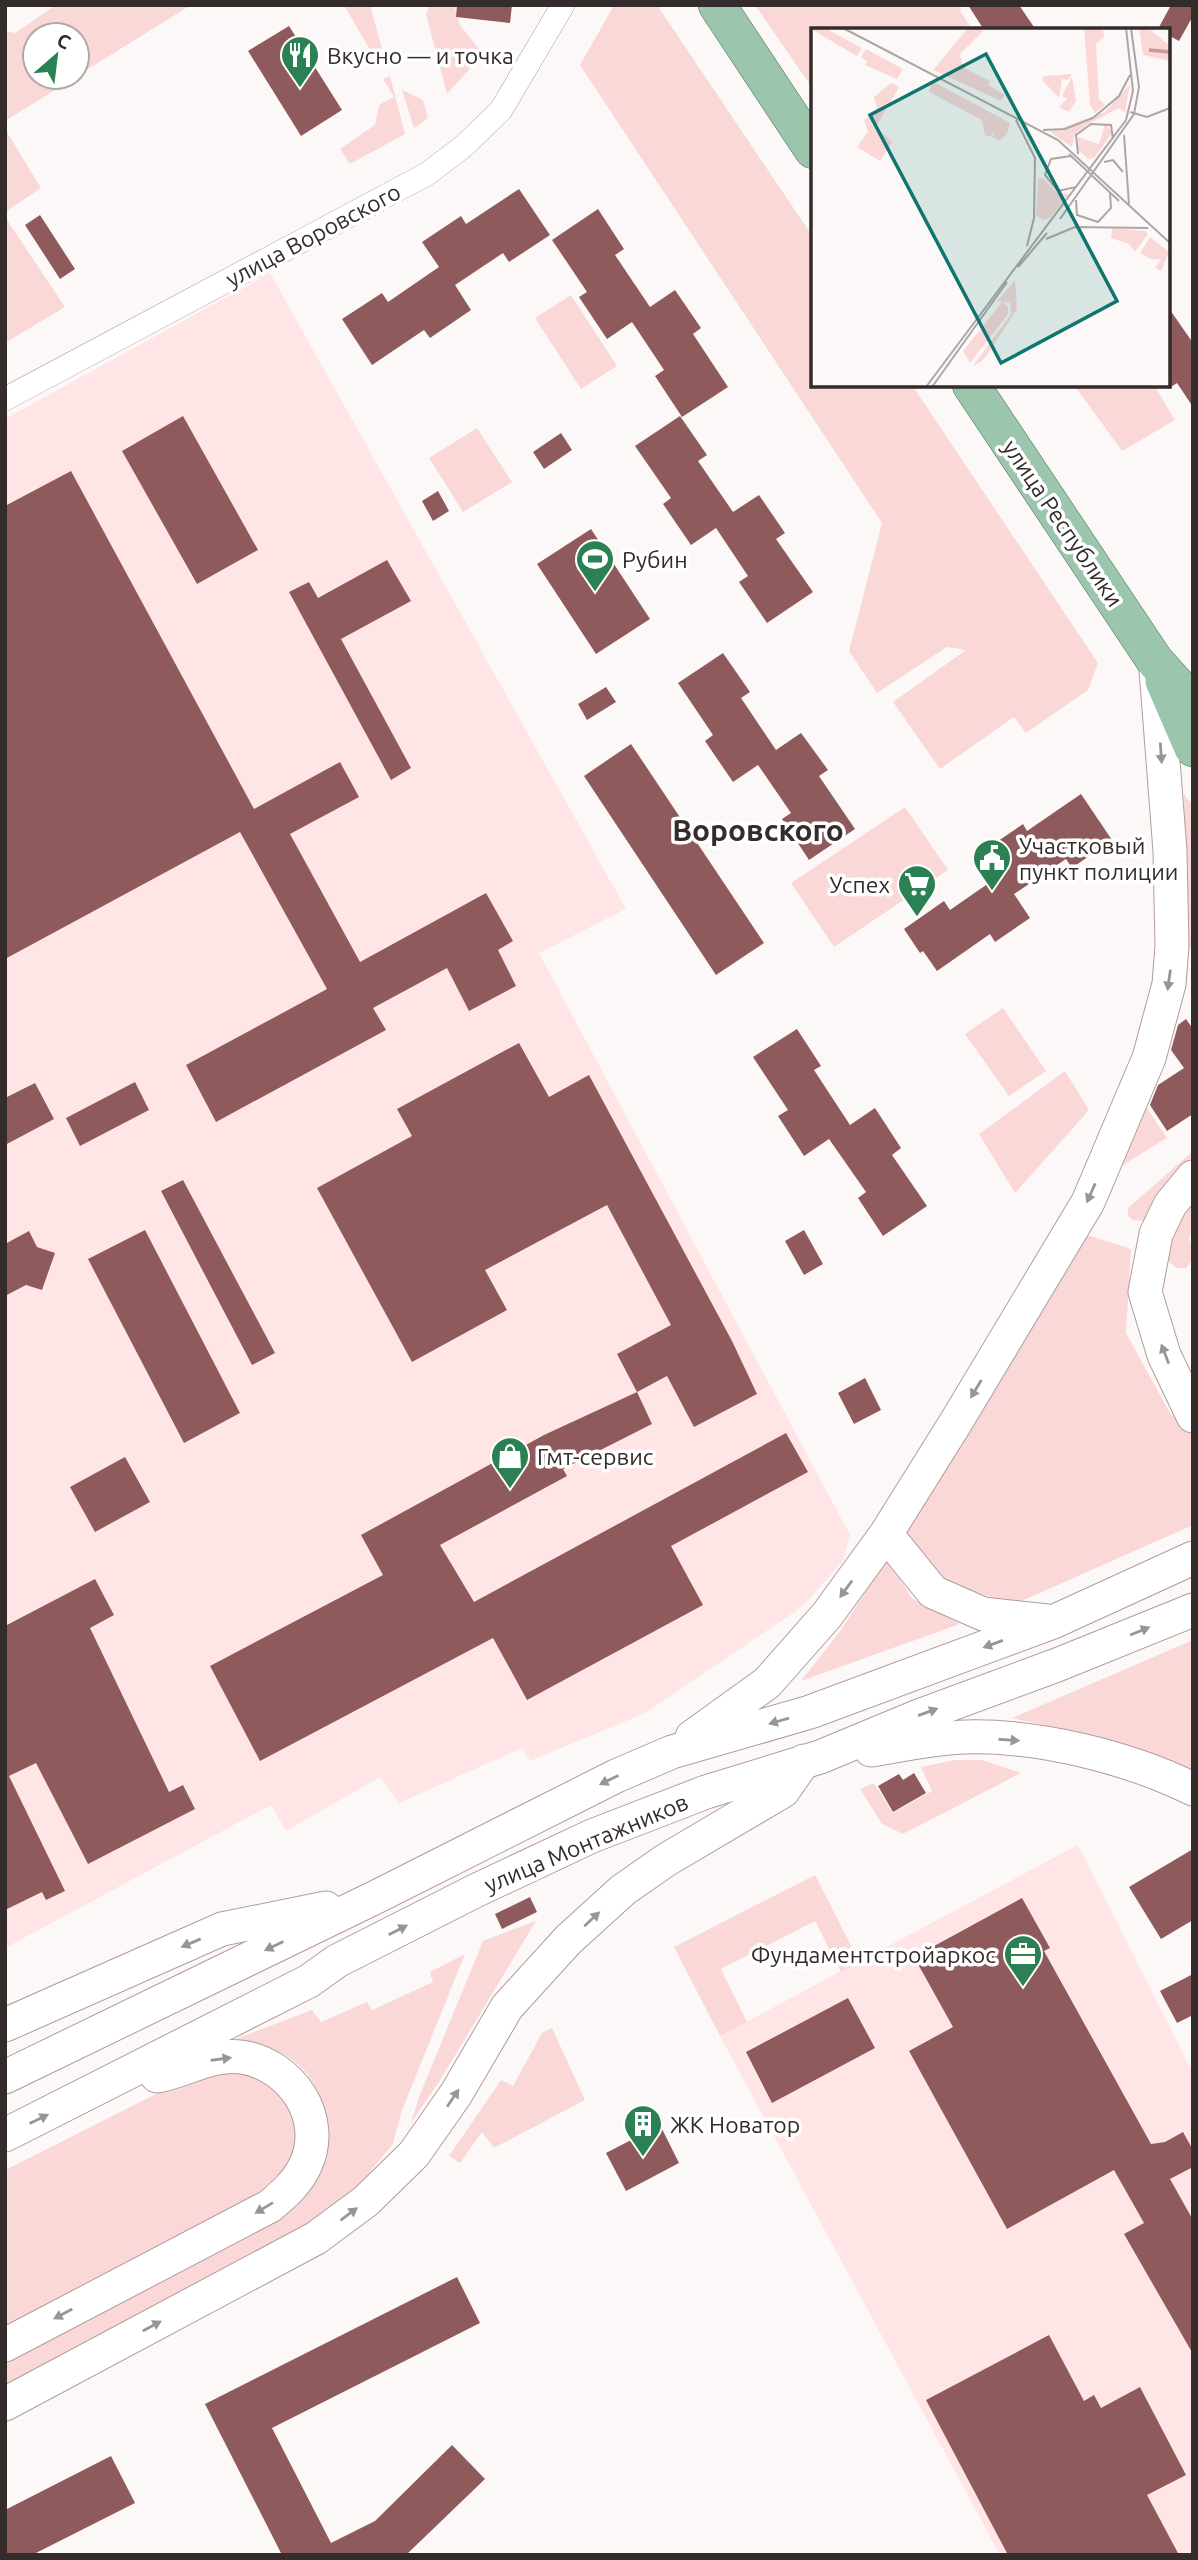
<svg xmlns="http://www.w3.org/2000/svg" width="1198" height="2560" viewBox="0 0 1198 2560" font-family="Ubuntu,sans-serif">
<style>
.built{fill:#ffe5e5}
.green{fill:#fad8d8}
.building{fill:#8f5a5c}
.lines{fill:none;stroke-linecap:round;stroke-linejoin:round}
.street-casing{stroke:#b19b9b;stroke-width:24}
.secondary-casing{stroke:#b19b9b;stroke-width:35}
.primary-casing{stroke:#4c765b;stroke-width:38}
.street{stroke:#fff;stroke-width:23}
.secondary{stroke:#fff;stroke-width:33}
.primary{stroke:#9bc5ac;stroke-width:37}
.oneway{fill:#9a9595}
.labels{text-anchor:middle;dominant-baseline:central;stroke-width:7;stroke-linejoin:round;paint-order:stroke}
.poi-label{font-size:23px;fill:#342b2b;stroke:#fff;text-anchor:start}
.street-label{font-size:23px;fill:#342b2b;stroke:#fff}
.district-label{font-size:30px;font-weight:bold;fill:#342b2b;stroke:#fff}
.inset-river{fill:none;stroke:#d09697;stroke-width:3.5}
.inset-road{fill:none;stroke:#ada6a6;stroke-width:2}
.view{fill:#0f766e;fill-opacity:0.15;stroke:#0f766e;stroke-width:3.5}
.inset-edge{fill:none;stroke:#342b2b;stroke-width:3.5}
</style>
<rect width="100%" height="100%" fill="#fdf8f8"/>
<path class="built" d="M 270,273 L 626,909 L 539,953 L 850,1535 L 843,1561 L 802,1607 L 645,1713 L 530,1761 L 522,1748 L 399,1803 L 380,1777 L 286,1831 L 271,1805 L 5,1948 L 5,419 Z
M 1078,1845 L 1193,2073 L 1193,2555 L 1000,2555 L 720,2036 Z"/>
<path class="green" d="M 56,5 L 191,5 L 77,76 L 77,35 L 35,35 L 35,77 L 76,77 L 5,121 L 5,31 L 15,33 Z
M 344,5 L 370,5 L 385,60 L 377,62 Z
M 430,5 L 454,5 L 460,25 L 483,54 L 447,94 L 426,14 Z
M 619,5 L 657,5 L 813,237 L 813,385 L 912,385 L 1098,663 L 1088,690 L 1026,733 L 1014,717 L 940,769 L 893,702 L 966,650 L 947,647 L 877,693 L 849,651 L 882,523 L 580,65 L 613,7 Z
M 755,5 L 962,5 L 960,11 L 973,30 L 813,30 L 813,89 Z
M 390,76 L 405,134 L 350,164 L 340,149 L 375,125 L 379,105 L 394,97 L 383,79 Z
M 402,90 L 423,100 L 428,118 L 414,128 Z
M 5,129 L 41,188 L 5,212 Z
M 5,217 L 65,307 L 5,343 Z
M 571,295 L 617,366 L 581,389 L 535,318 Z
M 1074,385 L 1154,385 L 1175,420 L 1122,451 Z
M 477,428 L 512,482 L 463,512 L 429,458 Z
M 1184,794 L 1193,806 L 1193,953 L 1186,941 Z
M 905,807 L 948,870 L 834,947 L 791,883 Z
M 1003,1008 L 1046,1071 L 1009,1096 L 965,1034 Z
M 1065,1071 L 1089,1110 L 1015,1193 L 979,1134 Z
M 1143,1102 L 1167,1138 L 1113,1171 Z
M 1193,1151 L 1193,1160 C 1174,1178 1163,1204 1143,1221 L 1133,1220 L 1128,1216 L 1128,1208 Z
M 1193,1195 L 1193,1225 L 1189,1239 L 1193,1249 L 1192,1260 L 1186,1268 L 1177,1268 L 1168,1261 L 1174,1225 Z
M 1084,1234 L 1131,1249 L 1126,1333 L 1170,1413 L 1193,1436 L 1193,1525 L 1015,1604 L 951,1585 L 919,1556 L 904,1526 Z
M 887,1559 L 912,1598 L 960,1624 L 801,1681 L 841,1630 Z
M 1193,1640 L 1193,1773 L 1102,1738 L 1012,1718 Z
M 955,1760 L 982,1760 L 1021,1773 L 903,1834 L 882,1824 L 860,1789 L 874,1783 L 893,1813 L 932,1791 L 921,1767 Z
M 815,1875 L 860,1963 L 841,1972 L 815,1921 L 721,1969 L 747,2022 L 720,2036 L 674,1947 Z
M 536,1921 L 439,2082 L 411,2123 L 419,2097 L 483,1941 Z
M 465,1954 L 401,2113 L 393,2144 L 352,2193 L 254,2259 L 5,2389 L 5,2359 L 321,2167 C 323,2158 328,2149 328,2140 C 330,2128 326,2114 322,2102 C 307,2058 276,2046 233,2040 L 312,2010 L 321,2022 L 367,2002 L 372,2010 L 433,1982 L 430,1972 Z
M 552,2028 L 585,2100 L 494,2148 L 482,2132 L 460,2163 L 449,2156 L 501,2080 L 513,2086 L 542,2033 Z
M 232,2068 L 267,2077 L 290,2102 L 299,2135 L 290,2165 L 261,2191 L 5,2326 L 5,2170 L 192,2076 Z"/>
<path class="building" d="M 457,5 L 512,5 L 510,23 L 456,17 Z
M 968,5 L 1019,5 L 1036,30 L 984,30 Z
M 1171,5 L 1193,5 L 1193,16 L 1179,41 L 1168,35 L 1168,30 L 1158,29 Z
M 289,26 L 342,110 L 301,136 L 248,51 Z
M 519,189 L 550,235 L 509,262 L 503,253 L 455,285 L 471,310 L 430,338 L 424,330 L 372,365 L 342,319 L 382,293 L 388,302 L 439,267 L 422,242 L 461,216 L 466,224 Z
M 598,209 L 624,249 L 615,255 L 650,307 L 675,290 L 701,328 L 693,334 L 728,387 L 682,417 L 655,376 L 664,370 L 632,322 L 607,339 L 579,297 L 587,292 L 552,240 Z
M 40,215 L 75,269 L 60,279 L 25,225 Z
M 1168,307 L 1193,343 L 1193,407 L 1177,383 L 1168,389 Z
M 183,416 L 258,550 L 197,584 L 122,451 Z
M 680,416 L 707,455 L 698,461 L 733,512 L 759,495 L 785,533 L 776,539 L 813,592 L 767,623 L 739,582 L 748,576 L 716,528 L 691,545 L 663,504 L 671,498 L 635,446 Z
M 561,433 L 572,450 L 544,469 L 533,452 Z
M 71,471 L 254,809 L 340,762 L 359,797 L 290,834 L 360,962 L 486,893 L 513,941 L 498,950 L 516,986 L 469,1011 L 447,968 L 373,1008 L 386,1030 L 216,1122 L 186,1065 L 327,989 L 240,832 L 5,959 L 5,506 Z
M 438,491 L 449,511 L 433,521 L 422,501 Z
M 591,529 L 650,619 L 596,654 L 537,564 Z
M 387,560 L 411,601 L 341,639 L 411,768 L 391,780 L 289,592 L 309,582 L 318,598 Z
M 723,653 L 750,692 L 741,698 L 776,750 L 801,733 L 828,770 L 819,776 L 855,829 L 809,860 L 782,819 L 791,813 L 758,765 L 733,782 L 705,741 L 713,735 L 678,683 Z
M 606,687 L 616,702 L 587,720 L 578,704 Z
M 631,744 L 764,943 L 716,975 L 584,776 Z
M 1081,794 L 1112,840 L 1072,868 L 1066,859 L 1014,894 L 1030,918 L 995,942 L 990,934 L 937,971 L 923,951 L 920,953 L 904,929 L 944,901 L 950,910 L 999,876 L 982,852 L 1023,824 L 1027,831 Z
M 1186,1019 L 1193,1029 L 1193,1114 L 1167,1131 L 1150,1105 L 1158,1085 L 1184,1068 L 1171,1050 L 1178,1025 Z
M 797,1029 L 821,1066 L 814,1070 L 850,1125 L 875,1108 L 901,1148 L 892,1155 L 927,1206 L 883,1236 L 858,1198 L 866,1192 L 829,1139 L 804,1156 L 778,1116 L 788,1110 L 753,1057 Z
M 519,1043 L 549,1097 L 589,1075 L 732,1341 L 757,1394 L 694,1427 L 667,1376 L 637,1392 L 617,1354 L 671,1325 L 607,1205 L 485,1270 L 507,1310 L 412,1362 L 317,1188 L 412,1136 L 397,1109 Z
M 135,1082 L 149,1110 L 80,1146 L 66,1118 Z
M 35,1083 L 54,1119 L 5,1145 L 5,1098 Z
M 183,1180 L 275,1353 L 252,1365 L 161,1191 Z
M 145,1230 L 240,1413 L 184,1443 L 88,1259 Z
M 804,1230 L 823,1264 L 804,1275 L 785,1241 Z
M 29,1231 L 37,1247 L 55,1253 L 42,1290 L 26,1285 L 5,1296 L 5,1244 Z
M 865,1378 L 881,1410 L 854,1424 L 838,1393 Z
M 637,1392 L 652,1424 L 563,1469 L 567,1476 L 440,1545 L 474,1602 L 786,1433 L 808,1472 L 671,1546 L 703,1605 L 527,1700 L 493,1638 L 260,1761 L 210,1666 L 383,1575 L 361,1535 L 544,1435 Z
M 125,1457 L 150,1502 L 95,1532 L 70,1487 Z
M 95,1579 L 114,1615 L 90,1628 L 169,1792 L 183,1785 L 195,1809 L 88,1864 L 36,1763 L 9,1776 L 65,1891 L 46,1900 L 42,1892 L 5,1910 L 5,1626 Z
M 914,1773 L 926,1793 L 893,1812 L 878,1786 L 899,1774 L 903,1780 Z
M 1193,1849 L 1193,1920 L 1161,1939 L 1129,1887 Z
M 530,1897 L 537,1912 L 502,1929 L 495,1914 Z
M 1022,1898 L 1050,1948 L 1044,1951 L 1151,2144 L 1165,2142 L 1183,2132 L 1193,2150 L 1193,2167 L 1170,2179 L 1193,2220 L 1193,2354 L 1124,2234 L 1144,2223 L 1114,2170 L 1007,2229 L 909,2051 L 953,2027 L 914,1957 Z
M 1193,1974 L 1193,2015 L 1177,2023 L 1160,1991 Z
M 848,1998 L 875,2048 L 772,2103 L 746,2052 Z
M 660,2125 L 679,2163 L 626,2191 L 606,2153 Z
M 457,2277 L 480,2323 L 272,2428 L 331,2543 L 375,2521 L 452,2445 L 485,2479 L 406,2555 L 282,2555 L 205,2404 Z
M 1049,2335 L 1084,2401 L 1094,2395 L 1101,2408 L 1140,2387 L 1186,2475 L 1147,2495 L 1179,2555 L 1008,2555 L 926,2400 Z
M 111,2456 L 135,2503 L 32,2555 L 5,2555 L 5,2510 Z"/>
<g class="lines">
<defs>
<path id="street" d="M 5,399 L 427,174 L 464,146 L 501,110 L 563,5"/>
<path id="secondary" d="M 1193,1177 L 1170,1205 L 1156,1234 L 1145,1292 L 1164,1355 L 1193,1416
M 886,1534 L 933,1592 L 983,1614 L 1047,1621
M 692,1737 L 767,1683 L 827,1615 L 886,1534 L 956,1422 L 1088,1202 L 1149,1058 L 1169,984 L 1172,946 L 1170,851 L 1156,670
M 871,1750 C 902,1745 933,1738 966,1737 C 1038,1735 1128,1757 1193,1789
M 5,2025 L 222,1929 L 326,1908
M 5,2077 L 376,1897 L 616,1776 L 672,1752 L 810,1712 L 1053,1622 L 1193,1558
M 5,2135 L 309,1981 L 337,1961 L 477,1890 L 592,1836 L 706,1792 L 820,1757 L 919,1716 L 1057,1665 L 1193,1610
M 5,2345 L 270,2206 C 284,2194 297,2183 305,2166 C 328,2118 291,2064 241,2057 C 212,2053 185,2071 157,2076
M 5,2404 L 316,2238 L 366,2201 L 414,2154 L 456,2094 L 507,2007 L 568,1940 L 623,1890 L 666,1860 L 783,1791 L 804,1761"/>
<path id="primary" d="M 717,5 L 813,150
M 971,385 L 1155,661 L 1193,703
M 1164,681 L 1193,748"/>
</defs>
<use href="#street" class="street-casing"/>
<use href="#secondary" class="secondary-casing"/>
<use href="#primary" class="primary-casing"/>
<use href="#street" class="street"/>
<use href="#secondary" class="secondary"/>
<use href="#primary" class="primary"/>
</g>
<defs><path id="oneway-solid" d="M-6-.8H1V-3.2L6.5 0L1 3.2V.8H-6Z" transform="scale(1.75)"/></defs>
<g class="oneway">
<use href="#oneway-solid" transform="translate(1161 753) rotate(86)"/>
<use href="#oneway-solid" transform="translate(1169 980) rotate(98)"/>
<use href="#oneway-solid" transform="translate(1091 1193) rotate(114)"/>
<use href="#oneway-solid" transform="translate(1165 1354) rotate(-111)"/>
<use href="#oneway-solid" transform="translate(976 1389) rotate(121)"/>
<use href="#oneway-solid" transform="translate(846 1589) rotate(126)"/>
<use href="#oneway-solid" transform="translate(1140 1631) rotate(-22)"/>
<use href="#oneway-solid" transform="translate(993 1644) rotate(160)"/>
<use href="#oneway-solid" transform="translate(928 1712) rotate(-20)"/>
<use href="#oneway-solid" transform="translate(779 1721) rotate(164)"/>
<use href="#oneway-solid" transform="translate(1009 1740) rotate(4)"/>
<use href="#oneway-solid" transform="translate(609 1780) rotate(154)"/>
<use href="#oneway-solid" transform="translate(592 1919) rotate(-43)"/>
<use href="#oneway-solid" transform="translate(398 1930) rotate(-27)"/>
<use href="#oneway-solid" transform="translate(191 1943) rotate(157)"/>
<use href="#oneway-solid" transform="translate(274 1946) rotate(154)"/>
<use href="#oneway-solid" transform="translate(221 2059) rotate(-8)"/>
<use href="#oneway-solid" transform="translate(453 2098) rotate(-56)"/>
<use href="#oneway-solid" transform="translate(39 2119) rotate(-26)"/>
<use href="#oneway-solid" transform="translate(264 2208) rotate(149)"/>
<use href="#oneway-solid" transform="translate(349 2214) rotate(-37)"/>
<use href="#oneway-solid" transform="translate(63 2314) rotate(152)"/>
<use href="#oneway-solid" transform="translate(152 2326) rotate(-28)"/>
</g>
<defs>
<symbol id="restaurant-pin" viewBox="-11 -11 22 30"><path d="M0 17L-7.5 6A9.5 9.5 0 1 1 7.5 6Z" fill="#2b8054" stroke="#fff"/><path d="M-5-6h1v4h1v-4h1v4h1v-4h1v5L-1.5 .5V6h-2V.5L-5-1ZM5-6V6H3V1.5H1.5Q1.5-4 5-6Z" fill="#fff"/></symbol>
<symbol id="stadium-pin" viewBox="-11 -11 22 30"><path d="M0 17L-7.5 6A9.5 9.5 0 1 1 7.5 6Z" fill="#2b8054" stroke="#fff"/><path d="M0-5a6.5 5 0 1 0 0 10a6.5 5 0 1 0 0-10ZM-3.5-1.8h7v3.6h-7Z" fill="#fff"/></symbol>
<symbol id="civic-pin" viewBox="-11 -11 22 30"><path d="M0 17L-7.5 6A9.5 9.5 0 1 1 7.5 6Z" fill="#2b8054" stroke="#fff"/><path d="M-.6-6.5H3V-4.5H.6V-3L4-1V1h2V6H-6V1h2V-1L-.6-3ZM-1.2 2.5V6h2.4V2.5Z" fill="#fff"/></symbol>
<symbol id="supermarket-pin" viewBox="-11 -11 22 30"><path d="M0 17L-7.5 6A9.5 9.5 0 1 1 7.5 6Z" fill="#2b8054" stroke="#fff"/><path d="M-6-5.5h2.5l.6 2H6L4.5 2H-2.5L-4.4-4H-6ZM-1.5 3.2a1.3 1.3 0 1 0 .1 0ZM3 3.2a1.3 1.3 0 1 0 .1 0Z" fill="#fff"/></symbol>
<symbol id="shop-pin" viewBox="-11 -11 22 30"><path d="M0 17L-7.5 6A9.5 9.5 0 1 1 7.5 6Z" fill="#2b8054" stroke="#fff"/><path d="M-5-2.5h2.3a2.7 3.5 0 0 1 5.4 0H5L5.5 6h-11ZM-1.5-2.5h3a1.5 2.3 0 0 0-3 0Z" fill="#fff"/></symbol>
<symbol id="office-pin" viewBox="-11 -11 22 30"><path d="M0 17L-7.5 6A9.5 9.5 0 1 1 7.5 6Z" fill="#2b8054" stroke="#fff"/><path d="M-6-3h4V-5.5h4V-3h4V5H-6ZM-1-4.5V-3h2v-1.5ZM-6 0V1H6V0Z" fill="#fff"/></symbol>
<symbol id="building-pin" viewBox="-11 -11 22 30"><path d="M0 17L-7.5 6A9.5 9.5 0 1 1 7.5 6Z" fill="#2b8054" stroke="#fff"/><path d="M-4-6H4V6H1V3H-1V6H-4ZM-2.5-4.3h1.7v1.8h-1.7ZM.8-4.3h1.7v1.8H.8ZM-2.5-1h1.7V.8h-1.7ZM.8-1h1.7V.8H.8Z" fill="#fff"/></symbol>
</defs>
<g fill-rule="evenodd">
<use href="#restaurant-pin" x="278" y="33" width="44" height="60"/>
<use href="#stadium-pin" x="573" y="537" width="44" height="60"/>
<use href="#civic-pin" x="970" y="836" width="44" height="60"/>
<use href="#supermarket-pin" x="895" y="862" width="44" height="60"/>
<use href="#shop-pin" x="488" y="1434" width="44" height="60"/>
<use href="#office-pin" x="1001" y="1932" width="44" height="60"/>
<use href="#building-pin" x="621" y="2102" width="44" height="60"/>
</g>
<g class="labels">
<g class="poi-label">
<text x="327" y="55">Вкусно — и точка</text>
<text x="622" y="559">Рубин</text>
<text x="1019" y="845">Участковый<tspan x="1019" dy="26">пункт полиции</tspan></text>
<text x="890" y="884" text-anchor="end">Успех</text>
<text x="537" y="1456">Гмт-сервис</text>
<text x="996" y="1954" text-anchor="end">Фундаментстройаркос</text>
<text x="670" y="2124">ЖК Новатор</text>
</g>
<g class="street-label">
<text transform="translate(313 235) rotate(-28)">улица Воровского</text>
<text transform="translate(1063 523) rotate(56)">улица Республики</text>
<text transform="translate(586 1843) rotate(-23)">улица Монтажников</text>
</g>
<g class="district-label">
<text x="758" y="830">Воровского</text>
</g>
</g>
<g transform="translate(811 28)">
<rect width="359" height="359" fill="#fdf8f8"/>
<path d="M 14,0 L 51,20 L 46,28 L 0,1 ZM 157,0 L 173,2 L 149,26 L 152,39 L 179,53 L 177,57 L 194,67 L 190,73 L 122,42 ZM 273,0 L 292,0 L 293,9 L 285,16 L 288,71 L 294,77 L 284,85 L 279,76 ZM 328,0 L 337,0 L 359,18 L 359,33 L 332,27 ZM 55,21 L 92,41 L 86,51 L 54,37 L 56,33 L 50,29 ZM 261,46 L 257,52 L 251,51 L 248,70 L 232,53 L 232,48 ZM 261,49 L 265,73 L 258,84 L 248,79 L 256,71 L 251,68 ZM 121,53 L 199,95 L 196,105 L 189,113 L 181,109 L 185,101 L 179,109 L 174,107 L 171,92 L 118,64 ZM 80,55 L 88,59 L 65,99 L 81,114 L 69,133 L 46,119 L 57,104 L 53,92 L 66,81 L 63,69 ZM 319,56 L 314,85 L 308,80 L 277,96 L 264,106 L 261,119 L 239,104 L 294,84 ZM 294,96 L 302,104 L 284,129 L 277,131 L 266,121 L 267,109 L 288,116 ZM 232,150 L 245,164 L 258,166 L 239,190 L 232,192 L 225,188 L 227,151 ZM 301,200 L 335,203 L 337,206 L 324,224 L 318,216 L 300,210 ZM 339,209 L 358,224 L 350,243 L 344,240 L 350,231 L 339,231 L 329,225 ZM 204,252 L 206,281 L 176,327 L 171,333 L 162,338 L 200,286 L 199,275 L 186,273 ZM 191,274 L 197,278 L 197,286 L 159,335 L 152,323 Z" fill="#fad8d8"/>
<path class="inset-river" d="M 338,22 L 359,24"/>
<path class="inset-road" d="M 32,0 L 247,112 L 359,215M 319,84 L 336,89 L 359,80M 205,92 L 224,130 L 223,190 L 216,218M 232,102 L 254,101 L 282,90 L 308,68 L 319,47M 313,107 L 318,176M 258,126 L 308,173M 267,126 L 265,107 L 280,96 L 300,97 L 302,111M 260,128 L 240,131 L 234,147 L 247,163 L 265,159M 293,134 L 302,132 L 312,144M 265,172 L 266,187 L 287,194 L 300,180 L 299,165M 249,191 L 323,86 L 328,59 L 320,0M 235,211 L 264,199 L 337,200M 207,239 L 236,205M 115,359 L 315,92 L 322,63 L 315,0M 121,359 L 196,254"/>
<path class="view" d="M 175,26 L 306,273 L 190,335 L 59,87 Z"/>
<rect width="359" height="359" class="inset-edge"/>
</g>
<rect width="1198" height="2560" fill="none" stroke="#342b2b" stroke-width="14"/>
<g transform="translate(56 56) rotate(28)"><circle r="33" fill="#ffffff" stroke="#aeaaaa" stroke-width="2"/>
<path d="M0-5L12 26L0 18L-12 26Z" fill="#2b8054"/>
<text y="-10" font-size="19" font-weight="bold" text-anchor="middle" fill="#342b2b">С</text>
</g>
</svg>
